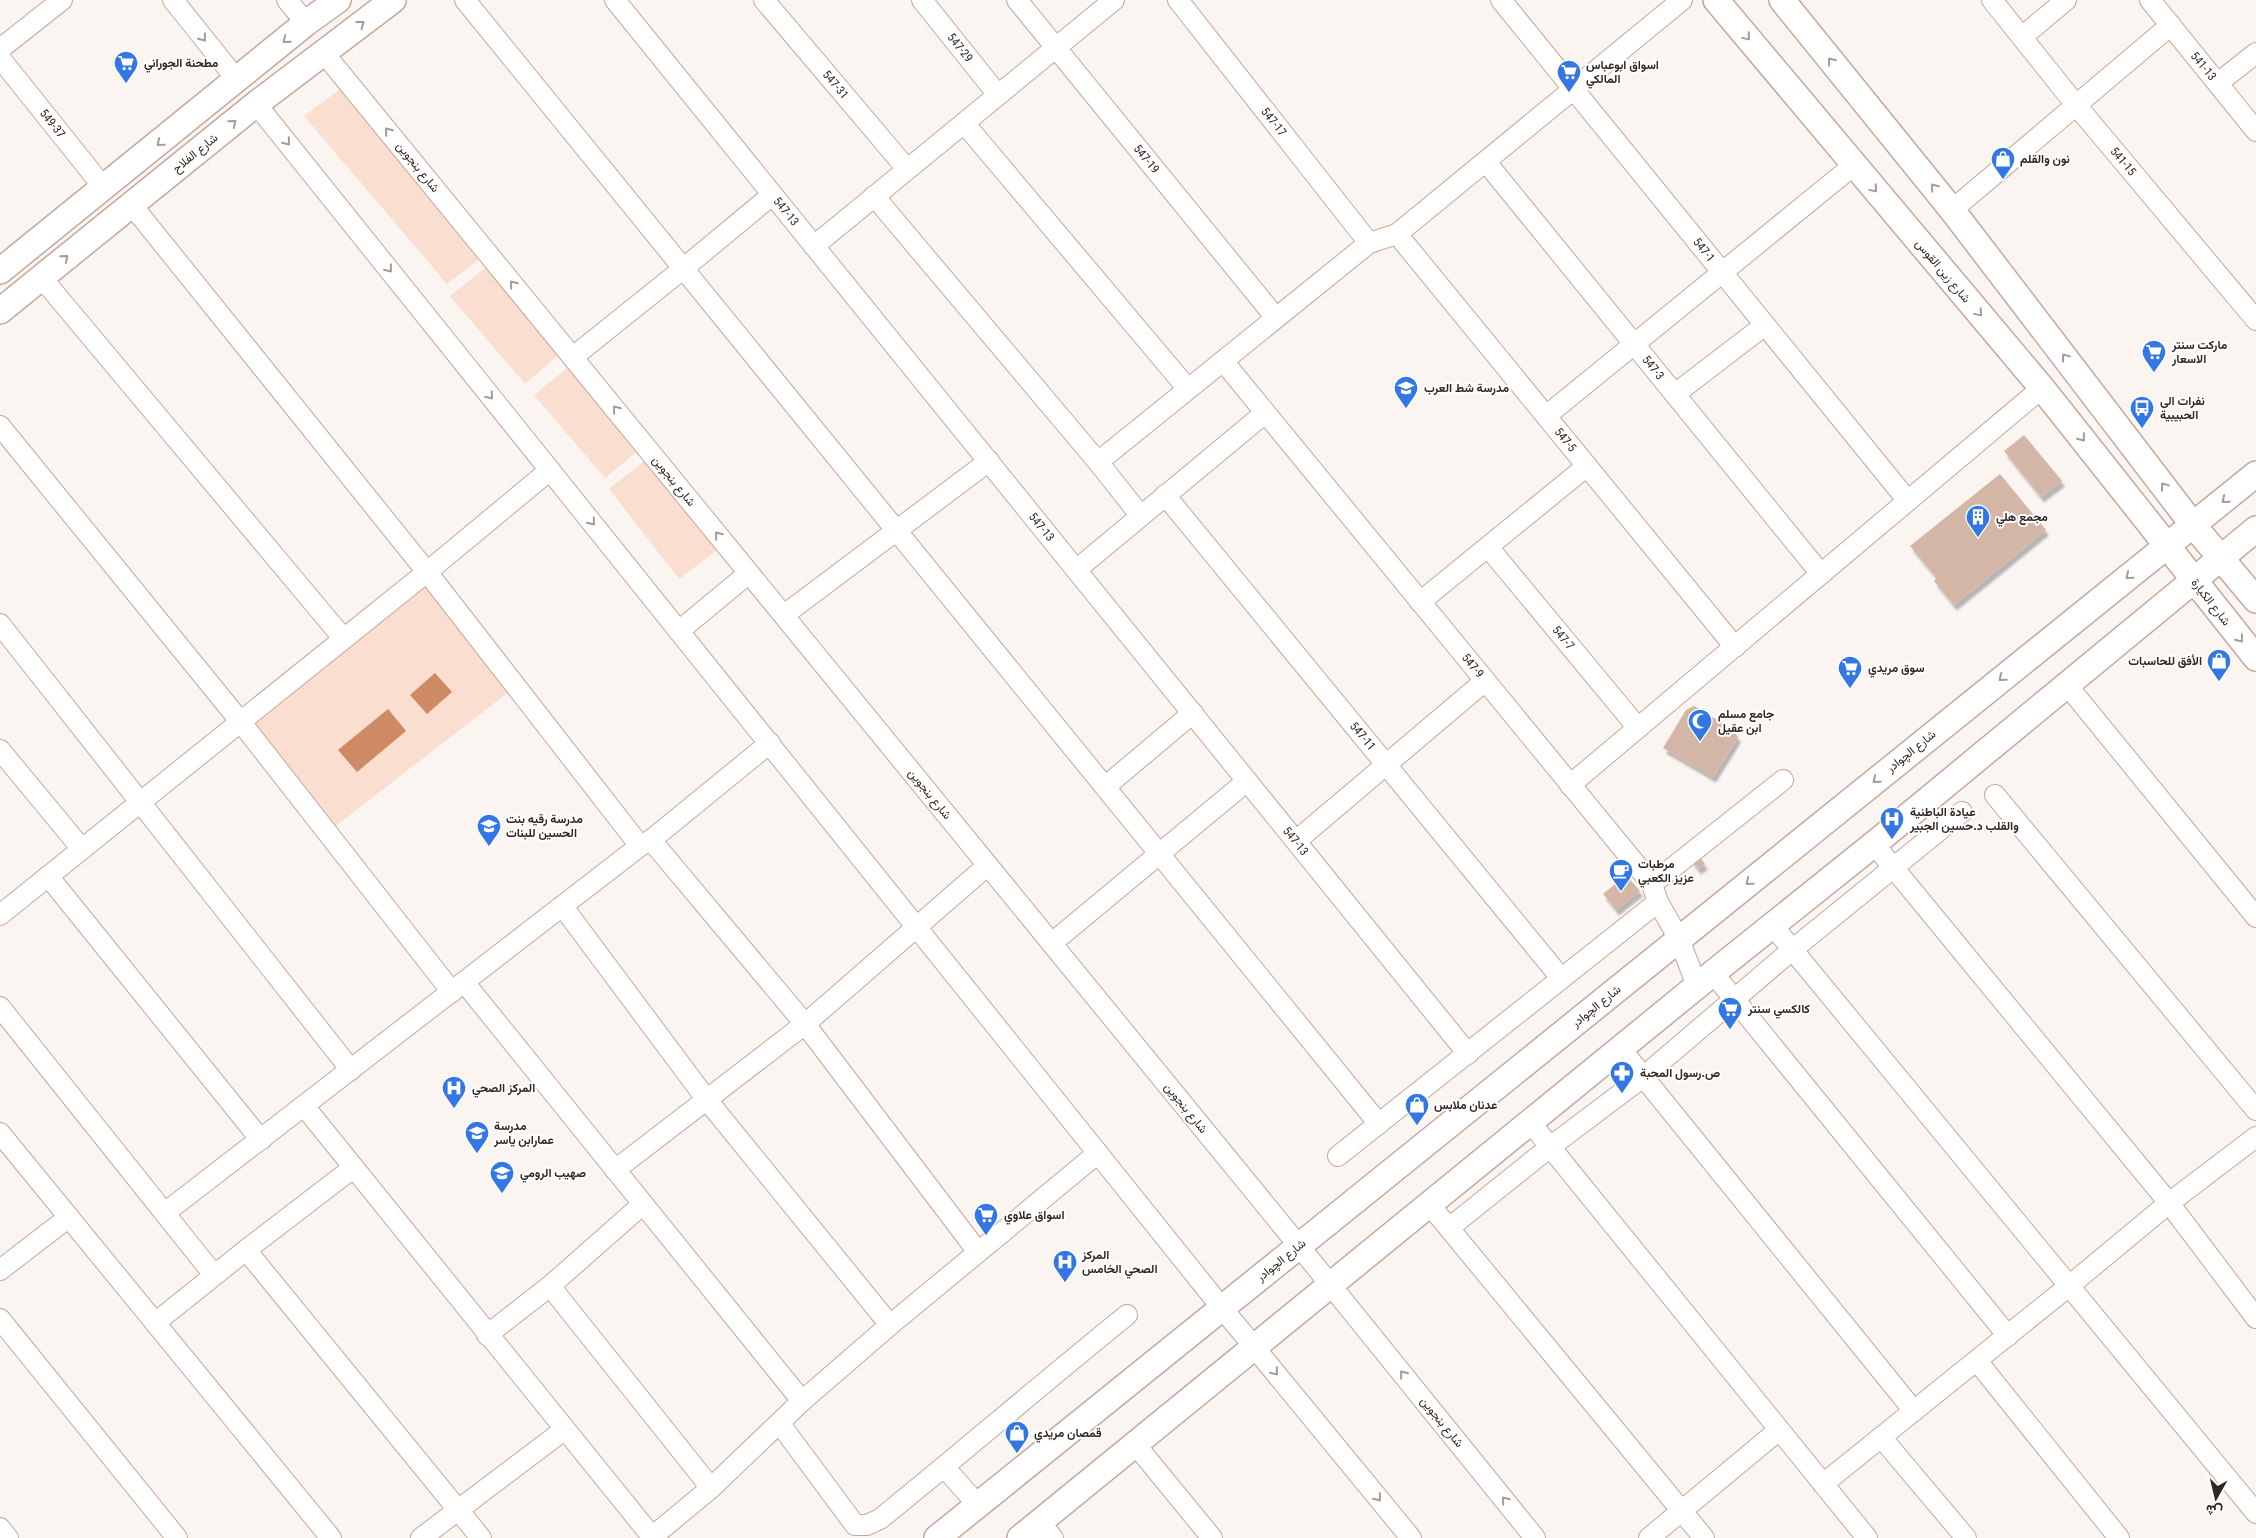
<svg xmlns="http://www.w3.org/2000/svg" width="2256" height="1538" viewBox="0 0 2256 1538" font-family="'Roboto Condensed',Vazirmatn,sans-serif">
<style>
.green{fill:#faded0}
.water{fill:#cd8a65}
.building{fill:#d3b6a6;filter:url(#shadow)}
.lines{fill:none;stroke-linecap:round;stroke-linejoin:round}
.minor-casing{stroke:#c5a899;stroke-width:22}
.major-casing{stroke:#c5a899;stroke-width:28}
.minor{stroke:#fff;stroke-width:20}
.major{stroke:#fff;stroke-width:25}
.oneway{stroke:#a29d9b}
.labels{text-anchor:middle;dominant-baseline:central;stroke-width:4;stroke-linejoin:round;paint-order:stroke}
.street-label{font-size:12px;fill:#312620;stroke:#fff}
.poi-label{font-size:12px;font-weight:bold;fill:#312620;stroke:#fff;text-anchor:start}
</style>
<defs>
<filter id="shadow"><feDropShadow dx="3" dy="5.5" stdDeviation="1" flood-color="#0004"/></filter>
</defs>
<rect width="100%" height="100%" fill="#fbf5f2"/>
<path class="green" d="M 347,84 L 483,256 L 447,284 L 304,116 Z
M 490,264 L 562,352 L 525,384 L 450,296 Z
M 571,365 L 640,449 L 605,478 L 534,395 Z
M 648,458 L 720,548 L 679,579 L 609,489 Z
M 427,572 L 515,687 L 328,832 L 240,721 Z"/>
<path class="water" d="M 435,673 L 452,692 L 427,714 L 410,695 Z
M 388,709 L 406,731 L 357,772 L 338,750 Z"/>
<path class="building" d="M 2024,435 L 2062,481 L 2041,497 L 2004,451 Z
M 2000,474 L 2046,530 L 1954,605 L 1934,581 L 1937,578 L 1910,546 Z
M 1694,706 L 1731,728 L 1738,737 L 1713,777 L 1663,748 L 1686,710 Z
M 1698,855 L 1705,864 L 1698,869 L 1691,860 Z
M 1626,875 L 1640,891 L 1616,910 L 1603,894 Z"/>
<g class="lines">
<defs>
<g id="minor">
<path d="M 173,0 L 237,80"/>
<path d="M 287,0 L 306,23"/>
<path d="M 465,0 L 1379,1124"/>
<path id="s1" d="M 615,0 L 1468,1054"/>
<path id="s2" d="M 764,0 L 907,169"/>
<path id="s3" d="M 922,0 L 998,95"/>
<path id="s4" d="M 1017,0 L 1276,318"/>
<path id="s5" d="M 1178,0 L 1369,243"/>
<path id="s6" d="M 1501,0 L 1908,501"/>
<path id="s7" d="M 1992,0 L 2076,105 L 2256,320"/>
<path id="s8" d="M 2150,0 L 2256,131"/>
<path d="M 2022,37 L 2066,0"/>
<path d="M 0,49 L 62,0"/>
<path d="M 323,52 L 1299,1246 L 1535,1538"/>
<path id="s9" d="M 0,58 L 104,188"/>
<path d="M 2218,83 L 2256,53"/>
<path d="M 256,104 L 1222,1308 L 1411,1538"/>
<path d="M 964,123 L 1188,389"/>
<path id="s10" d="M 1486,162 L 1821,574"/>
<path d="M 874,196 L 1098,462 L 1140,515"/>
<path d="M 131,204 L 427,572 L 640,846"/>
<path d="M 1952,210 L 2171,25"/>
<path id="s11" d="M 1397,234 L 1735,647"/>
<path d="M 814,246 L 1114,0"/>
<path d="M 41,277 L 343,638"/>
<path d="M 573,357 L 684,268 L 772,195"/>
<path id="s12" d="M 1223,361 L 1652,884 L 1658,902 L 1679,939 L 1697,986"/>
<path d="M 1675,394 L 1765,325"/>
<path d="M 1546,416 L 1854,165"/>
<path d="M 0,426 L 240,721 L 452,992"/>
<path d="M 1098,462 L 1369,243 L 1397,234 L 1682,0"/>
<path id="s13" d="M 1165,495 L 1561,978"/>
<path id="s14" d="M 1488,547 L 1638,728"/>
<path d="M 1076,570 L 1265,413"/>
<path d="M 1420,602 L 1587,466"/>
<path d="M 784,615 L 989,461"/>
<path d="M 0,624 L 351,1070"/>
<path d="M 679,631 L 749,573"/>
<path d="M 2067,685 L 2256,917"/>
<path d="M 0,750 L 82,849"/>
<path d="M 1570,785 L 2042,388"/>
<path d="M 1106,786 L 1193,713"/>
<path d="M 1995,795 L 2256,1110"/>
<path d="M 651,840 L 805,1024 L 978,1252"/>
<path d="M 1296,841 L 1485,681"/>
<path d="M 1874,844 L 2169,1203 L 2256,1318"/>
<path d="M 48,876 L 261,1140"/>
<path d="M 1652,884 L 1783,780"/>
<path d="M 563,907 L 707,1100 L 890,1325"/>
<path d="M 0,915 L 427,572 L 550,470"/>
<path d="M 1773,926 L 2256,1513"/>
<path d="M 1052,943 L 1247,781"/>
<path d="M 1713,973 L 2008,1336"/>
<path d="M 464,982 L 802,1401"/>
<path d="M 0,1007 L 214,1275"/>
<path d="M 1620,1048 L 1914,1411"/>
<path d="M 304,1106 L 653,1538"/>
<path d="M 1530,1122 L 1867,1538"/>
<path d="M 0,1133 L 331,1538"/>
<path d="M 1338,1156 L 1658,902"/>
<path d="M 615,1170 L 805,1024 L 988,865"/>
<path d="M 1429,1204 L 1704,1538"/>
<path d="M 166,1212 L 640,846 L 651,840 L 770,743"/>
<path d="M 1449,1228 L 1550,1147 L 1643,1077 L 1792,950 L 1962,812"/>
<path d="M 246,1250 L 481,1538"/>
<path d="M 0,1270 L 69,1217"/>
<path d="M 550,1286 L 711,1488"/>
<path d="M 0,1319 L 177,1538"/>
<path d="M 155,1323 L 246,1250 L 353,1168"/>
<path d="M 487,1335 L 550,1286 L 643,1204"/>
<path d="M 1977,1361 L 2119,1538"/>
<path d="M 780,1424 L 855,1525 L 867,1525 L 880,1519 C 963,1452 1044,1382 1127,1315"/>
<path d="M 1881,1437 L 1966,1538"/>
<path d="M 1135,1444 L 1212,1538"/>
<path d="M 944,1467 L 978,1505"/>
<path d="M 1823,1484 L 2069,1286 L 2169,1203 L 2256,1137"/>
<path d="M 1039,1522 L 1053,1538"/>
<path d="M 0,1528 L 8,1538"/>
<path d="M 652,1537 L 711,1488 L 802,1401 L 890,1325 L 1098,1153"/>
<path d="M 421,1538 L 564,1430"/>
<path d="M 1649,1538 L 1779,1430"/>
</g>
<path id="major" d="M 1716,0 L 2042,388 L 2256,658
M 1782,0 L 1952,210 L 2193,525 L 2256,600
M 0,271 L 306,23 L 338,0
M 0,311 L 256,104 L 393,0
M 937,1538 L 2256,474
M 1020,1538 L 1713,973 L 1874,844 L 2256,529"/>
</defs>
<use href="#minor" class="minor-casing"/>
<use href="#major" class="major-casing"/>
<use href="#minor" class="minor"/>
<use href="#major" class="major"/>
</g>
<defs><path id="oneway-chevron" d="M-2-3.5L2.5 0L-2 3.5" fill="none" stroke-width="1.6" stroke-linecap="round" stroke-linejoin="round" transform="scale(1.25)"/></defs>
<g class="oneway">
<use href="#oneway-chevron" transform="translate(361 24) rotate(-37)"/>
<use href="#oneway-chevron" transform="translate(1747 37) rotate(50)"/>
<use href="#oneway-chevron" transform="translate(203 38) rotate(51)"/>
<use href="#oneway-chevron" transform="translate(286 40) rotate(141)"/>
<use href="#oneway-chevron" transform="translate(1831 61) rotate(-129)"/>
<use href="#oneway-chevron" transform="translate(233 123) rotate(-39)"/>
<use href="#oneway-chevron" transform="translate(388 131) rotate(-129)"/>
<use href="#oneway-chevron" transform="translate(287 142) rotate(51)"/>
<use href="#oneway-chevron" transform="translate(160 143) rotate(141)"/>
<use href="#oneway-chevron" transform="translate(1934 187) rotate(-129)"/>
<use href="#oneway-chevron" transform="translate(1874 189) rotate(50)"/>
<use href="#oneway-chevron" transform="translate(65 258) rotate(-39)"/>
<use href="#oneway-chevron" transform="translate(389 269) rotate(51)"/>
<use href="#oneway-chevron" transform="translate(513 284) rotate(-129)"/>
<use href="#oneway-chevron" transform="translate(1979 313) rotate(50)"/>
<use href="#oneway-chevron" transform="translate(2065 357) rotate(-127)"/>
<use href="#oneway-chevron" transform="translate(490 396) rotate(51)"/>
<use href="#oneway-chevron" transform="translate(616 409) rotate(-129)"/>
<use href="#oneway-chevron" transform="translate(2082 438) rotate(52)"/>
<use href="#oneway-chevron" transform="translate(2164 486) rotate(-127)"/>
<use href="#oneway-chevron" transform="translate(2225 500) rotate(141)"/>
<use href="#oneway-chevron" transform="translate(592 522) rotate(51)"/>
<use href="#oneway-chevron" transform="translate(718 535) rotate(-129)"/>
<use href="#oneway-chevron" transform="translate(2129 576) rotate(141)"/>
<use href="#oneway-chevron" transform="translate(2240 639) rotate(52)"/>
<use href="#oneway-chevron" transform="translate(2002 678) rotate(141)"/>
<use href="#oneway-chevron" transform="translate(1876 780) rotate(141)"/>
<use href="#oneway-chevron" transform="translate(1749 882) rotate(141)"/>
<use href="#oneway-chevron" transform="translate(1275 1372) rotate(51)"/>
<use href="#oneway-chevron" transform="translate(1403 1374) rotate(-129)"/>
<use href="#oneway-chevron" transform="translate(1378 1498) rotate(51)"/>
<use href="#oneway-chevron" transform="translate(1505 1500) rotate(-129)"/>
</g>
<defs>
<symbol id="supermarket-pin" viewBox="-11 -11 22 30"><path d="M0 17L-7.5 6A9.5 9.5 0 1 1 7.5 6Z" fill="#3377e5" stroke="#fff"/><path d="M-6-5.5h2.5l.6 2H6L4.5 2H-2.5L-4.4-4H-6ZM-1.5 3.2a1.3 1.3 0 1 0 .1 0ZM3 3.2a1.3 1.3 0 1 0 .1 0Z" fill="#fff"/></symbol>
<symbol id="shop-pin" viewBox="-11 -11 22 30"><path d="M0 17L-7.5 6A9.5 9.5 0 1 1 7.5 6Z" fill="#3377e5" stroke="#fff"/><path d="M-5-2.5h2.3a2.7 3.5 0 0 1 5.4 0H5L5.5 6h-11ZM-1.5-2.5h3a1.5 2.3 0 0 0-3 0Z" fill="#fff"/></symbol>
<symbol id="school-pin" viewBox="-11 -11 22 30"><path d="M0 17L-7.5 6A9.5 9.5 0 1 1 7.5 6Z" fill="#3377e5" stroke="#fff"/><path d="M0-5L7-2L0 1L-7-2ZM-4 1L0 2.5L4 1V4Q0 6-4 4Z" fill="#fff"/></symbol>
<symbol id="bus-pin" viewBox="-11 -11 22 30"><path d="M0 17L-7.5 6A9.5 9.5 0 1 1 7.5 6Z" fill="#3377e5" stroke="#fff"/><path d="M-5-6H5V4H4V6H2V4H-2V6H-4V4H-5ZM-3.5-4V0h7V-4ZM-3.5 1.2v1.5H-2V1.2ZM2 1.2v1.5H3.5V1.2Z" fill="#fff"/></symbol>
<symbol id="building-pin" viewBox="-11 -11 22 30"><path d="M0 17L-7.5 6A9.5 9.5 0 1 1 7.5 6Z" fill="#3377e5" stroke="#fff"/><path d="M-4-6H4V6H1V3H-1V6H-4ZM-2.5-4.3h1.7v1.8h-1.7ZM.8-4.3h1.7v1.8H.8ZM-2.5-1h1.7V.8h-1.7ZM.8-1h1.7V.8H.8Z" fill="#fff"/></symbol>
<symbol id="mosque-pin" viewBox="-11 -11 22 30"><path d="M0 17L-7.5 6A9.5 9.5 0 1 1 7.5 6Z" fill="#3377e5" stroke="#fff"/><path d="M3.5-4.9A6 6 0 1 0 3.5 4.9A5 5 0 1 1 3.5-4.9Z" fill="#fff"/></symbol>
<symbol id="hospital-pin" viewBox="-11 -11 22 30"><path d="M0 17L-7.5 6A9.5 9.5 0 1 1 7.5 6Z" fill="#3377e5" stroke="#fff"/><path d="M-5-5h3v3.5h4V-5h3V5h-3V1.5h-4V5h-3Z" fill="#fff"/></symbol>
<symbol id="cafe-pin" viewBox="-11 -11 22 30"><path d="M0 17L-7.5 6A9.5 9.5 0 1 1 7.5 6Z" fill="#3377e5" stroke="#fff"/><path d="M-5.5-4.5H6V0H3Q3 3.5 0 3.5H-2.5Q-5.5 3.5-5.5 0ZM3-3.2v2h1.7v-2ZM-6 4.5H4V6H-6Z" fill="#fff"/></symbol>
<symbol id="pharmacy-pin" viewBox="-11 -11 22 30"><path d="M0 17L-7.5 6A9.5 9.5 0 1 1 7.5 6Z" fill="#3377e5" stroke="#fff"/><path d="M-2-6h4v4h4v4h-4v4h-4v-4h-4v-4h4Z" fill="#fff"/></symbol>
</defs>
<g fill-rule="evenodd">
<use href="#supermarket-pin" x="112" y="49" width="28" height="38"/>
<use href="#supermarket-pin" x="1555" y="58" width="28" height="38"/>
<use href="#shop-pin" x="1989" y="145" width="28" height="38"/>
<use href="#supermarket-pin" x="2140" y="338" width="28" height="38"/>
<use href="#school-pin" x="1392" y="374" width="28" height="38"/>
<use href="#bus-pin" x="2128" y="394" width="28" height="38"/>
<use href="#building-pin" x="1964" y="503" width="28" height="38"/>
<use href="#shop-pin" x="2205" y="647" width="28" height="38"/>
<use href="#supermarket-pin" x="1836" y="654" width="28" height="38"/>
<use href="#mosque-pin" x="1686" y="707" width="28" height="38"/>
<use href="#hospital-pin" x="1878" y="805" width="28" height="38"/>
<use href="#school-pin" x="475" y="812" width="28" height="38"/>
<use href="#cafe-pin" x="1607" y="857" width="28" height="38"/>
<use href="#supermarket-pin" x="1716" y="995" width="28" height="38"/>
<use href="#pharmacy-pin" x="1608" y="1059" width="28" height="38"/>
<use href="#hospital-pin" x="440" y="1074" width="28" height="38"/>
<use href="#shop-pin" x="1403" y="1091" width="28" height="38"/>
<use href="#school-pin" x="463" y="1119" width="28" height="38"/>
<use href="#school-pin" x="488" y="1159" width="28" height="38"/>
<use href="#supermarket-pin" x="972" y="1201" width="28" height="38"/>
<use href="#hospital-pin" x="1051" y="1248" width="28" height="38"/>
<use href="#shop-pin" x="1003" y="1419" width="28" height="38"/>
</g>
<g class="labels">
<g class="street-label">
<text stroke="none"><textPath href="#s3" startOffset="61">547-29</textPath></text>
<text stroke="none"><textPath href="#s8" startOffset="85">541-13</textPath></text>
<text stroke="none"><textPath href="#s2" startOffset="111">547-31</textPath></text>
<text stroke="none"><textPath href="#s5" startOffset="155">547-17</textPath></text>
<text stroke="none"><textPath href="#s9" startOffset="84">549-37</textPath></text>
<text transform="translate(195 153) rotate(-39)">شارع الفلاح</text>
<text stroke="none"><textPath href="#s4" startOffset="205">547-19</textPath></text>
<text stroke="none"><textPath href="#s7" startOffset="208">541-15</textPath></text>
<text transform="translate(418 167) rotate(51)">شارع بنجوين</text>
<text stroke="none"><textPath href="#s1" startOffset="272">547-13</textPath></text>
<text stroke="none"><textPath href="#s6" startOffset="322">547-1</textPath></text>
<text transform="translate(1943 271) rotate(50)">شارع زين القوس</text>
<text stroke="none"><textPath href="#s10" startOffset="265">547-3</textPath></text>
<text stroke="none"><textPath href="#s11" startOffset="266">547-5</textPath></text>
<text transform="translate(674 481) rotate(51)">شارع بنجوين</text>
<text stroke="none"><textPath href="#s1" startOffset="678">547-13</textPath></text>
<text transform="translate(2211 602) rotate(52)">شارع الكيارة</text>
<text stroke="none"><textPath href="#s14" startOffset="118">547-7</textPath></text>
<text stroke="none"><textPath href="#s12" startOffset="394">547-9</textPath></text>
<text stroke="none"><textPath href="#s13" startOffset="312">547-11</textPath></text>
<text transform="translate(1911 751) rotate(-39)">شارع الچوادر</text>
<text transform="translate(930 794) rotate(51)">شارع بنجوين</text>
<text stroke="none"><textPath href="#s1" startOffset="1082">547-13</textPath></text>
<text transform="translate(1596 1006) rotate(-39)">شارع الچوادر</text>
<text transform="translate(1186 1108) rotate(51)">شارع بنجوين</text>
<text transform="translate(1281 1260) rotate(-39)">شارع الچوادر</text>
<text transform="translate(1442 1422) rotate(51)">شارع بنجوين</text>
</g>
<g class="poi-label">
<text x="144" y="63">مطحنة الجوراني</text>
<text x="1586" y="65">اسواق ابوعباس<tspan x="1586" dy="14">المالكي</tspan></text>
<text x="2020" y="159">نون والقلم</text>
<text x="2172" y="345">ماركت سنتر<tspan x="2172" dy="14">الاسعار</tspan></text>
<text x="1424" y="388">مدرسة شط العرب</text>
<text x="2160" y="401">نفرات الى<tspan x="2160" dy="14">الحبيبية</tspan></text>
<text x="1996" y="517">مجمع هلي</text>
<text x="2202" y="661" text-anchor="end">الأفق للحاسبات</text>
<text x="1868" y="668">سوق مريدي</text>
<text x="1718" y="714">جامع مسلم<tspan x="1718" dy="14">ابن عقيل</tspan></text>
<text x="1910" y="812">عيادة الباطنية<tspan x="1910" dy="14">والقلب د.حسين الجبير</tspan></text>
<text x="506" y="819">مدرسة رقيه بنت<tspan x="506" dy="14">الحسين للبنات</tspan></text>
<text x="1638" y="864">مرطبات<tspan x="1638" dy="14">عزيز الكعبي</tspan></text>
<text x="1748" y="1009">كالكسي سنتر</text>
<text x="1640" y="1073">ص.رسول المحبة</text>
<text x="472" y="1088">المركز الصحي</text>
<text x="1434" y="1105">عدنان ملابس</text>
<text x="494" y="1126">مدرسة<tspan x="494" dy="14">عمارابن ياسر</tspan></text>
<text x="520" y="1173">صهيب الرومي</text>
<text x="1004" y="1215">اسواق علاوي</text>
<text x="1082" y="1255">المركز<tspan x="1082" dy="14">الصحي الخامس</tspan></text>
<text x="1034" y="1433">قمصان مريدي</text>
</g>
</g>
<g transform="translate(2216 1498) rotate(188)" stroke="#ffffff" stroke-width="4" paint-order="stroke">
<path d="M0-4L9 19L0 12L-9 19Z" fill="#312620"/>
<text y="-8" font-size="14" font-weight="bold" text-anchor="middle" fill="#312620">ش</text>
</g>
</svg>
